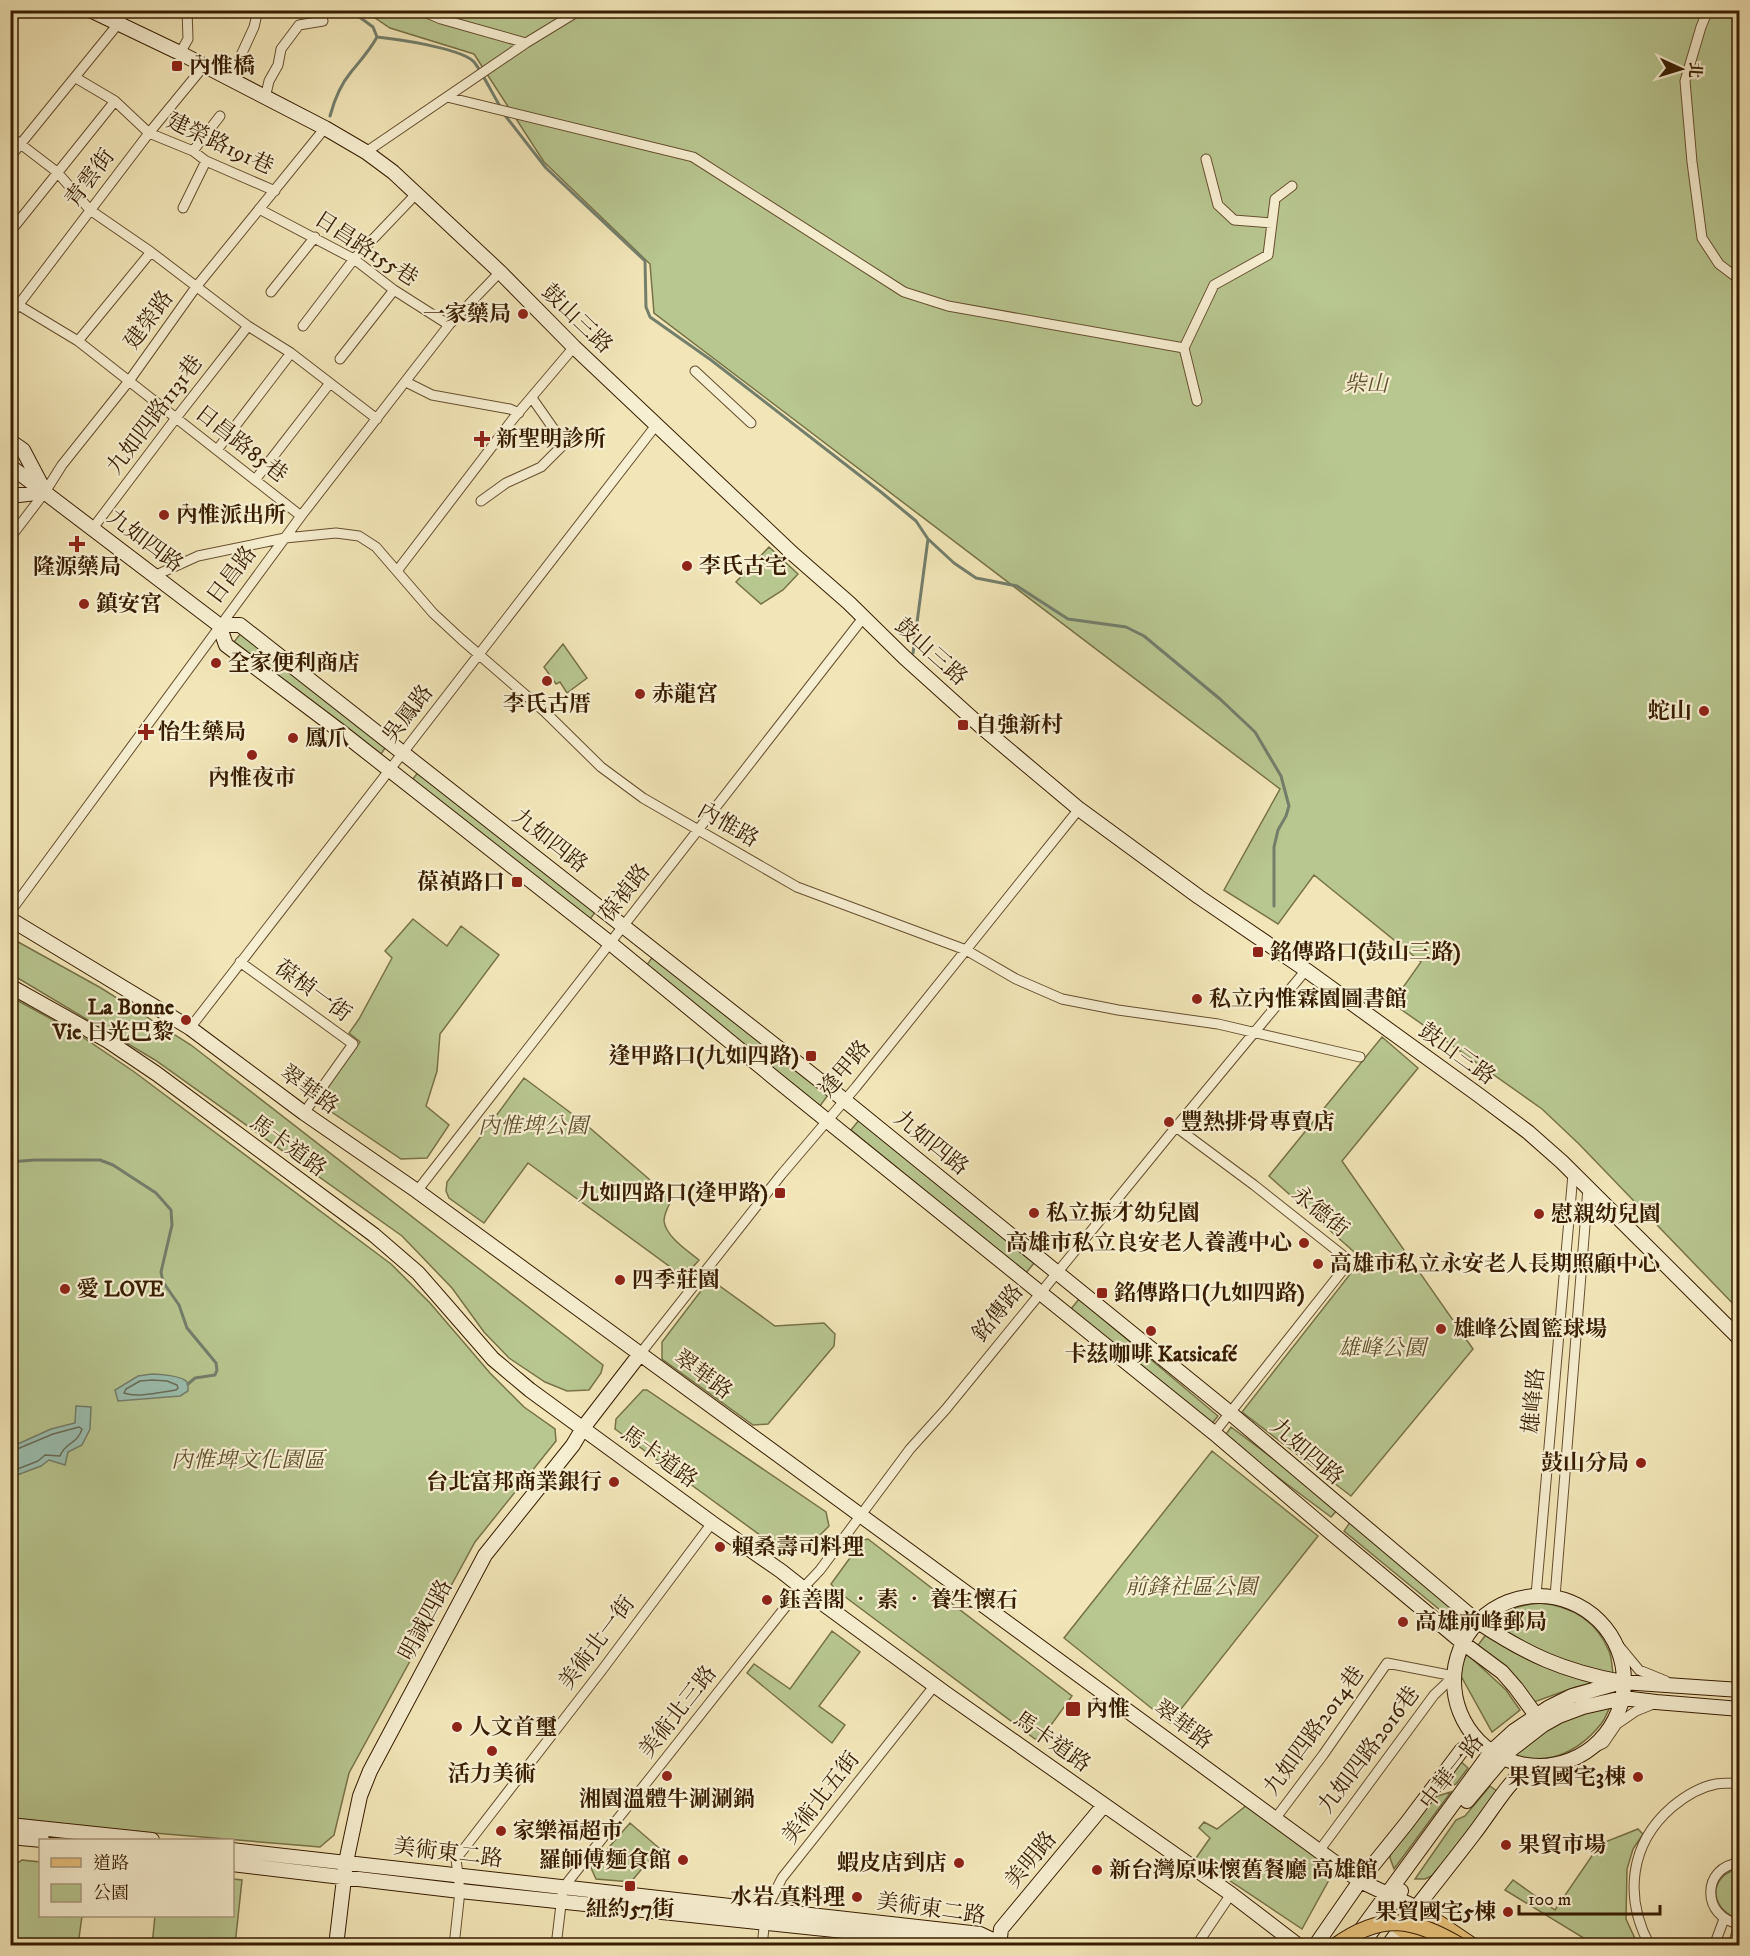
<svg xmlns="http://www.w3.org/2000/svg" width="1750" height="1956" viewBox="0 0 1750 1956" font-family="'IM FELL DW Pica','Noto Serif TC',serif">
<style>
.green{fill:#b8c690;stroke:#787248;stroke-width:1.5}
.water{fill:#9bbfb1;stroke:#737e6b;stroke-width:1.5}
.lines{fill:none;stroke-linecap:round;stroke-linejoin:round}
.shore{stroke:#696e59;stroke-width:1.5}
.stream{stroke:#737e6b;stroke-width:3}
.street-casing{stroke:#664f2f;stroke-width:11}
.secondary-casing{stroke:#371d01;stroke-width:16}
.primary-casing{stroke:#371d01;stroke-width:17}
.street{stroke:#f7efd1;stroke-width:9}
.secondary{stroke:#f7efd1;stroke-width:14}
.primary{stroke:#e9c37c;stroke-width:15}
.primary-bridge-casing{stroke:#371d01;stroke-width:17;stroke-linecap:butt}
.primary-bridge{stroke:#e9c37c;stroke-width:15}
.poi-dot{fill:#8f2418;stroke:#f7efd1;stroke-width:2}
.labels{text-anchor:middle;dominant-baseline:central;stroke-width:4.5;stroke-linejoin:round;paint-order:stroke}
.poi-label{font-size:22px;font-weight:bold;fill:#371d01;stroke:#f7efd1;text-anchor:start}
.street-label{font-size:22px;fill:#371d01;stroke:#f7efd1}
.park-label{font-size:22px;font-style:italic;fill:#5e502c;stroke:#f7efd1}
</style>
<rect width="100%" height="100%" fill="#f2e6b8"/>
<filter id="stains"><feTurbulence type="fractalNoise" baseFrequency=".00333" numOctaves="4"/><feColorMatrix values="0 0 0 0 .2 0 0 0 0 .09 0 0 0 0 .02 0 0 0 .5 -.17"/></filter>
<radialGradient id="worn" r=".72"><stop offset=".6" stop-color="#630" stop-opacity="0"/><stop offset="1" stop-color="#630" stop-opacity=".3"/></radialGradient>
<path class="green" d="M 365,11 L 1739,11 L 1739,1310 L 1579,1144 L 1542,1109 L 1392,1003 L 1421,962 L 1314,875 L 1278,924 L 1224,890 L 1280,789 L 654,313 L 650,264 L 544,162 L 474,54 L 390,28 Z
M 769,547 L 798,574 L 783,590 L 761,604 L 736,582 Z
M 241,633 L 388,744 L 381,754 L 234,642 Z
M 563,644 L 587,678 L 567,693 L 560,682 L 556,684 L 544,667 Z
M 419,771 L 597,910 L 590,919 L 412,780 Z
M 413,919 L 447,946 L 461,926 L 499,955 L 440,1034 L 437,1071 L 426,1106 L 449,1125 L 427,1158 L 401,1159 L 317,1102 L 360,1042 L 349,1033 L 359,1019 L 392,958 L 385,951 Z
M 11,938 L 101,988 L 191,1045 L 603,1365 L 601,1373 L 589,1390 L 567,1391 L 545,1382 L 509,1358 L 484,1332 L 452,1288 L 402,1236 L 155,1060 L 11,974 Z
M 654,955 L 828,1095 L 820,1106 L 646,966 Z
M 11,997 L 75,1032 L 133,1071 L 391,1264 L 430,1303 L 490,1373 L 524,1407 L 555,1429 L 556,1441 L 475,1542 L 349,1773 L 334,1835 L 320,1847 L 106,1829 L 11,1818 Z
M 1382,1037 L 1418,1068 L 1342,1161 L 1473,1349 L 1351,1496 L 1242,1412 L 1362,1259 L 1269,1176 Z
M 524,1078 L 583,1122 L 672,1199 C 669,1205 664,1213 664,1221 C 666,1237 688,1251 699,1260 L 684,1277 L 528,1163 L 484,1223 L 449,1198 L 446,1191 L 447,1182 Z
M 859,1120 L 1034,1263 L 1026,1273 L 851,1130 Z
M 710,1279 L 775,1326 L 824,1323 L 835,1334 L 834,1346 L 768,1424 L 753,1425 L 662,1359 L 662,1342 Z
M 1079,1299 L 1218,1416 L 1210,1426 L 1071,1309 Z
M 643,1390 L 647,1390 L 826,1512 L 829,1526 L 805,1550 L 779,1549 L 615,1429 L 616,1419 Z
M 1231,1427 L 1339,1508 L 1331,1517 L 1224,1437 Z
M 1212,1451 L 1318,1536 L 1170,1723 L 1064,1638 Z
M 1351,1521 L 1465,1614 L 1457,1624 L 1344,1531 Z
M 868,1539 L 1072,1696 L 1041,1739 L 1035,1739 L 836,1590 L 831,1584 L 863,1540 Z
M 1540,1603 C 1572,1606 1596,1620 1609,1651 C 1612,1658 1612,1667 1613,1675 L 1573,1665 L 1537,1653 L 1490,1625 C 1507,1610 1517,1605 1540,1603 Z
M 832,1631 L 860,1652 L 819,1706 L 845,1725 L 832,1743 L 747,1673 L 754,1664 L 790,1689 Z
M 1487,1633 L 1510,1650 L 1530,1660 L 1596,1682 L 1576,1687 L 1534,1702 L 1476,1648 Z
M 1467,1654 L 1506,1690 L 1520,1710 L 1492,1732 L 1461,1676 L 1461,1665 Z
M 1612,1703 C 1608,1710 1606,1718 1601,1724 C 1578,1753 1545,1767 1509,1756 L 1563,1719 Z
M 1458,1759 L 1468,1768 L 1456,1784 L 1434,1791 Z
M 1490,1786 L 1498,1792 L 1434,1875 L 1425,1879 L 1415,1879 L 1456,1820 L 1465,1816 Z
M 1451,1792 L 1394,1869 L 1390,1858 L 1391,1849 L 1428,1799 Z
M 1247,1805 L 1335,1869 L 1302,1929 L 1196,1858 L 1210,1838 L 1199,1828 L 1204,1822 L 1217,1829 Z
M 630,1823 L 659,1848 L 631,1882 L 596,1879 L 591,1868 Z
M 1638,1829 L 1643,1834 L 1633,1849 L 1627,1869 L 1626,1919 L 1638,1945 L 1595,1945 L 1505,1890 L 1513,1880 L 1555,1910 L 1600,1844 Z
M 22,1860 L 40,1862 L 40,1916 L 82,1916 L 78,1945 L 11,1945 L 10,1904 L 15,1865 Z
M 1739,1869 L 1739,1918 L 1737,1918 C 1708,1908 1709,1874 1739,1869 Z
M 233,1879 L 242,1880 L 235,1945 L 152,1945 L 155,1916 L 232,1916 Z"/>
<path class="water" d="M 152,1374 C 160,1374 181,1376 186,1381 C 189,1384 188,1387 188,1391 L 180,1396 L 118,1401 L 115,1390 L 138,1376 Z
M 76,1406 L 91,1407 L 90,1429 L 82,1445 L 68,1452 L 65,1465 L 49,1460 L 41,1466 L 17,1475 L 11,1516 L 11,1447 L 51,1429 L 75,1423 Z"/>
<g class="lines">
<path class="shore" d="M 152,1380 L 167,1381 L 177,1385 L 178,1388 L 176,1390 C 161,1392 138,1398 124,1393 L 126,1389 L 140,1381 Z
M 10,1452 L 53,1434 L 79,1427 L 82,1429 C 77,1445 65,1442 60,1456 L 45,1455 L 38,1461 L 15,1470 L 10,1480"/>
<path class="stream" d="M 350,10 L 373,27 L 377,37 C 397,39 459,48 473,61 C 479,66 494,97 500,106
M 504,114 L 546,168 L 645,261 L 646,307 L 650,317 L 711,360 L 881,492 L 916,521 L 928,539 L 954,563 L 976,578 L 1017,586 L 1068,619 L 1126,627 L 1144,636 L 1220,699 L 1255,732 L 1281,776 L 1289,806 L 1286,816 L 1278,830 L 1274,847 L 1274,906
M 330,116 C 334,101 341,84 351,72 C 361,60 370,50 377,37
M 913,653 L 928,539
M 10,1162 L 34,1160 L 100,1160 L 113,1165 L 156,1193 L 171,1210 L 172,1225 L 161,1272 L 163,1282 L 179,1305 L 187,1328 L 216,1363 L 217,1370 L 215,1375 L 195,1378 L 188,1384"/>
<defs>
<path id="street" d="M 119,10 L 122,26
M 420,10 L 441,19 L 526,43 L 580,10
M 1708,10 L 1701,27 L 1685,81 L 1692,162 L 1702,238 L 1719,264 L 1740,280
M 180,53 L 188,39 L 187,10
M 76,78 L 115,101 L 149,133 L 193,151 L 206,161 L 275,191
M 230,79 L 254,27 L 258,10
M 447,97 L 693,157 L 904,292 L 948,306 L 1184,348
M 265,98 L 269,81 L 278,65 L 281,49 L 299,25 L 323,21
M 10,136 L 57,172 L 90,210 L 151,252 L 248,326 L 291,353 L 330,383
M 193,151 L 220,116
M 366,152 L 526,43
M 10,157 L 118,24
M 1206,159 L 1218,205 L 1234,220 L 1272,223
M 183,208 L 206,161
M 259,209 L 354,259 L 394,290 L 449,325
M 10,232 L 115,101
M 151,252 L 78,341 L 301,516
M 271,292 L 315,237
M 10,300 L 78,341
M 10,316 L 149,133 L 204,66
M 303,326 L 354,259 L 417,193
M 340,359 L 394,290
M 695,371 L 751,423
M 406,382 L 432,395 L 510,409 L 519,413
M 1197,401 L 1184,348 L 1214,285 L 1268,255 L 1275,199 L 1292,186
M 217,450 L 291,353
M 255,480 L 330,383 L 377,419
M 481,501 L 506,483 L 541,467 L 568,440 L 553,428 L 532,398
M 93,528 L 176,418 L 248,326
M 10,538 L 45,492 L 62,465 L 129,381 L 196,287 L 325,128
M 397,571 L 513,419 L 574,347
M 156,575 L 198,556 L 285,538 L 336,533 L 359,536 L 376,547 L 433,613 L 461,639 L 544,711 L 601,767 L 643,798 L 797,887 L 966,950 L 1016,979 L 1062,999 L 1118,1010 L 1218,1024 L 1360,1057
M 10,912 L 301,516 L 449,325 L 500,272
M 240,962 L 353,1044 L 304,1113
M 190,1028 L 657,424
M 1176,1127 L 1254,1185 L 1350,1261 L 1214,1433
M 417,1191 L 863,618
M 640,1354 L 781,1175 L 856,1087 L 1079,809
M 1536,1595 L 1573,1174
M 1555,1597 L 1588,1188
M 1615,1641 L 1639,1670 L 1666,1681
M 1592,1749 L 1604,1743 L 1617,1724 L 1636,1711 L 1656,1703
M 1275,1819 L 1323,1755 L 1387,1663 L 1454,1676
M 1319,1851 L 1434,1695 L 1454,1676
M 1740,1863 C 1701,1866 1701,1918 1740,1924
M 454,1946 L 460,1891 L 456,1859 L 602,1670 L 712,1523
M 556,1946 L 563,1888 L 787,1605 L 820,1570 L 910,1449 L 946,1409 L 1176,1127 L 1306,970
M 762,1946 L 766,1910 L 782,1878 L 935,1685
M 1196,1946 L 1231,1894
M 1650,1946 C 1624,1898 1629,1844 1672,1807 C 1684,1797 1700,1787 1716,1784 C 1724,1783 1732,1783 1740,1783
M 1714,1946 L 1724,1919
M 1733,1946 L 1739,1924"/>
<path id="secondary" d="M 90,10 L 180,53 L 325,128 L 366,152 L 393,172 L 500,272 L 574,347 L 793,554 L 849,603 L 904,657 L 985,730 L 1079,809 L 1199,897 L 1306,970 L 1480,1096 L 1528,1132 L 1562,1162 L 1740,1339
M 10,441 L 23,450 L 43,488
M 10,466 L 219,625 L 226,645 L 340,731 L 610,943 L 778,1081 L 1214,1433 L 1330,1532 L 1463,1643 L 1502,1672 L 1516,1688 L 1543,1725
M 10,496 L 45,492
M 219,625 L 240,625 L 833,1091 L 1229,1412 L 1478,1622 C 1528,1655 1563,1671 1622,1682
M 10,919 L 190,1028 L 304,1113 L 417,1191 L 617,1337 L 1360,1881 L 1415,1907
M 10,986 L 108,1041 L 157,1074 L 374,1235 L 418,1273 L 493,1359 L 530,1390 L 712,1523 L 781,1571 L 814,1597 L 945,1693 L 1231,1894 L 1299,1946
M1454 1681a85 85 0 1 1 170 0a85 85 0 1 1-170 0Z
M 1467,1801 L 1508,1752 L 1543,1725 L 1559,1716 L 1583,1707 L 1623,1698 L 1656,1702 L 1740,1709
M 10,1825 L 152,1840
M 10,1837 L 42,1840
M 232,1850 L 980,1934 L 999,1943
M 232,1864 L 460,1891 L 978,1945 L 997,1943
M 1358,1934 L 1491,1752 L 1514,1731 L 1548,1708 L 1572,1696 L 1622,1682 L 1740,1690
M 336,1946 L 346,1862 L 360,1796 L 370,1771 L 485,1555 L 573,1445 L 583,1428 L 640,1354
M 999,1946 L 1001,1929 L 1104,1805
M 1315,1946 L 1360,1881 L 1406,1824 L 1461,1751 L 1468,1745 L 1480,1743
M 1361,1946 L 1401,1891
M 1388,1946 C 1415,1907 1445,1872 1473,1835 C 1491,1812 1507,1783 1529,1766"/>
<path id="primary" d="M 1415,1907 L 1473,1946
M 1400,1928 L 1425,1946"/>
</defs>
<use href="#street" class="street-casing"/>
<use href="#secondary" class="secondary-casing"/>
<use href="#primary" class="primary-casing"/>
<use href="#street" class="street"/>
<use href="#secondary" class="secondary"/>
<use href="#primary" class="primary"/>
<defs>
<path id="primary-bridge" d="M 1335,1946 C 1382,1912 1413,1918 1461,1946"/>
</defs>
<use href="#primary-bridge" class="primary-bridge-casing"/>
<use href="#primary-bridge" class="primary-bridge"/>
</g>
<g class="poi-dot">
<rect x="171" y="60" width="12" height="12" rx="3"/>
<circle cx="523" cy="314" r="6"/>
<path d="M479 430h6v6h6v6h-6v6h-6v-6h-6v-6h6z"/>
<circle cx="164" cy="515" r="6"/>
<path d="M74 535h6v6h6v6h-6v6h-6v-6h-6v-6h6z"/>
<circle cx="687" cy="566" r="6"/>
<circle cx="84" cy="604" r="6"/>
<circle cx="216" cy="663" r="6"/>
<circle cx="547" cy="681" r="6"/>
<circle cx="640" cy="694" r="6"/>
<circle cx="1704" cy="711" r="6"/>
<rect x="957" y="719" width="12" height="12" rx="3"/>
<path d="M143 723h6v6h6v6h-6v6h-6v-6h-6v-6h6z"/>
<circle cx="293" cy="738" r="6"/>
<circle cx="252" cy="755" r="6"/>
<rect x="511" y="876" width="12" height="12" rx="3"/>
<rect x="1252" y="946" width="12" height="12" rx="3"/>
<circle cx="1197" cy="999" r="6"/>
<circle cx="186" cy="1020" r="6"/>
<rect x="805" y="1050" width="12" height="12" rx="3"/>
<circle cx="1169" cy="1122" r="6"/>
<rect x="774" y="1187" width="12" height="12" rx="3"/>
<circle cx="1034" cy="1213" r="6"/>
<circle cx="1539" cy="1214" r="6"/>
<circle cx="1304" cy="1243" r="6"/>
<circle cx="1318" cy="1264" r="6"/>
<circle cx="620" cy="1280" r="6"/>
<circle cx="65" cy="1289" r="6"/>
<rect x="1096" y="1287" width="12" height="12" rx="3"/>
<circle cx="1441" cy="1329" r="6"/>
<circle cx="1151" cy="1331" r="6"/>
<circle cx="1641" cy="1463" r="6"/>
<circle cx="614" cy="1482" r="6"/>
<circle cx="720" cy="1547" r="6"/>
<circle cx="767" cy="1600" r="6"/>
<circle cx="1403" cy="1622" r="6"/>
<rect x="1065" y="1701" width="16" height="16" rx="3"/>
<circle cx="457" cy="1727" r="6"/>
<circle cx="492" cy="1751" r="6"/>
<circle cx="667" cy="1776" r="6"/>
<circle cx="1638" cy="1777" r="6"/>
<circle cx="501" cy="1831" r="6"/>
<circle cx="1506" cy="1845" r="6"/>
<circle cx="683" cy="1860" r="6"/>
<circle cx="959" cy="1863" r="6"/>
<circle cx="1097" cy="1870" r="6"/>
<rect x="624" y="1880" width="12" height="12" rx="3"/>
<circle cx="857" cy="1897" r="6"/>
<circle cx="1508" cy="1912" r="6"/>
</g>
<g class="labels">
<g class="poi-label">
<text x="189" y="66">內惟橋</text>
<text x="511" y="314" text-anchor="end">一家藥局</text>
<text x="496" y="439">新聖明診所</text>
<text x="176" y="515">內惟派出所</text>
<text x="699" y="566">李氏古宅</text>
<text x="77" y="567" text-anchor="middle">隆源藥局</text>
<text x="96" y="604">鎮安宮</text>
<text x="228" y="663">全家便利商店</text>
<text x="652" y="694">赤龍宮</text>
<text x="547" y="704" text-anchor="middle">李氏古厝</text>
<text x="1692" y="711" text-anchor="end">蛇山</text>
<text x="975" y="725">自強新村</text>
<text x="158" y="732">怡生藥局</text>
<text x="305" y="738">鳳爪</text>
<text x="252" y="778" text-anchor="middle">內惟夜市</text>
<text x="505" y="882" text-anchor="end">葆禎路口</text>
<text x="1270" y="952">銘傳路口(鼓山三路)</text>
<text x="1209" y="999">私立內惟霖園圖書館</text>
<text x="174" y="1007" text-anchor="end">La Bonne<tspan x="174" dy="25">Vie 日光巴黎</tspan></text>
<text x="799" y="1056" text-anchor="end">逢甲路口(九如四路)</text>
<text x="1181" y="1122">豐熱排骨專賣店</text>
<text x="768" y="1193" text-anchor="end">九如四路口(逢甲路)</text>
<text x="1046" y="1213">私立振才幼兒園</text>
<text x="1551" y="1214">慰親幼兒園</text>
<text x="1292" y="1243" text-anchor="end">高雄市私立良安老人養護中心</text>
<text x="1330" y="1264">高雄市私立永安老人長期照顧中心</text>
<text x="632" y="1280">四季莊園</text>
<text x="77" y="1289">愛 LOVE</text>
<text x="1114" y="1293">銘傳路口(九如四路)</text>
<text x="1453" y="1329">雄峰公園籃球場</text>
<text x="1151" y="1354" text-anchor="middle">卡茲咖啡 Katsicafé</text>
<text x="1629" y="1463" text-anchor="end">鼓山分局</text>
<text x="602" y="1482" text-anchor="end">台北富邦商業銀行</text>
<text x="732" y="1547">賴桑壽司料理</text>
<text x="779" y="1600">鈺善閣 ‧ 素 ‧ 養生懷石</text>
<text x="1415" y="1622">高雄前峰郵局</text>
<text x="1086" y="1709">內惟</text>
<text x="469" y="1727">人文首璽</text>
<text x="492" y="1774" text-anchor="middle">活力美術</text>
<text x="1626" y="1777" text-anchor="end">果貿國宅3棟</text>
<text x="667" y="1799" text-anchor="middle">湘園溫體牛涮涮鍋</text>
<text x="513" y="1831">家樂福超市</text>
<text x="1518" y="1845">果貿市場</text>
<text x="671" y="1860" text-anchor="end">羅師傅麵食館</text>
<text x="947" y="1863" text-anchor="end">蝦皮店到店</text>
<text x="1109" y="1870">新台灣原味懷舊餐廳 高雄館</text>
<text x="845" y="1897" text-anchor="end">水岩 真料理</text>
<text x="630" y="1909" text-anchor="middle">紐約57街</text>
<text x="1496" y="1912" text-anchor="end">果貿國宅5棟</text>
</g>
<g class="street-label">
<text transform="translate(220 144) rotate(25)">建榮路191巷</text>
<text transform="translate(90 178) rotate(-53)">青雲街</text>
<text transform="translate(366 249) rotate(33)">日昌路155巷</text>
<text transform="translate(577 319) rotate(44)">鼓山三路</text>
<text transform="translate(149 320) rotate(-54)">建榮路</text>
<text transform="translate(155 415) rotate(-53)">九如四路1131巷</text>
<text transform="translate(241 444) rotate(38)">日昌路85巷</text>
<text transform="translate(145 541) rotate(37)">九如四路</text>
<text transform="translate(232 575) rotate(-53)">日昌路</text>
<text transform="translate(931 652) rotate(42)">鼓山三路</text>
<text transform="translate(408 714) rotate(-52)">吳鳳路</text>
<text transform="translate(728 825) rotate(30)">內惟路</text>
<text transform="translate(550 841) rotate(38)">九如四路</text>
<text transform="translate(625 893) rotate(-52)">葆禎路</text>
<text transform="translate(313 991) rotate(36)">葆楨一街</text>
<text transform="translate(1457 1054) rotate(36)">鼓山三路</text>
<text transform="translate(845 1069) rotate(-50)">逢甲路</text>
<text transform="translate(309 1090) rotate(36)">翠華路</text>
<text transform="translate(931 1143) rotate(39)">九如四路</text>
<text transform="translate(288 1146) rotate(36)">馬卡道路</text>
<text transform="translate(1320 1212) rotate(39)">永德街</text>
<text transform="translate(998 1313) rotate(-51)">銘傳路</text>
<text transform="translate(703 1375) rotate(36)">翠華路</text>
<text transform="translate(1534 1401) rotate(-85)">雄峰路</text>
<text transform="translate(1307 1452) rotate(41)">九如四路</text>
<text transform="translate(659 1457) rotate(36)">馬卡道路</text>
<text transform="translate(426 1620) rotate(-62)">明誠四路</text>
<text transform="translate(597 1643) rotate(-53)">美術北一街</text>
<text transform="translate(678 1712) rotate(-52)">美術北三路</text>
<text transform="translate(1183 1725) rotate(36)">翠華路</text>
<text transform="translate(1314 1731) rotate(-54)">九如四路2014巷</text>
<text transform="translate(1052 1742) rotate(35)">馬卡道路</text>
<text transform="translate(1369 1750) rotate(-53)">九如四路2016巷</text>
<text transform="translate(1452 1772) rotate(-52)">中華一路</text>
<text transform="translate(821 1798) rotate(-52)">美術北五街</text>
<text transform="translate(448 1853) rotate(7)">美術東二路</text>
<text transform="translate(1031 1860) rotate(-50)">美明路</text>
<text transform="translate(931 1909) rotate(8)">美術東二路</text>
</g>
<g class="park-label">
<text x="1366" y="384">柴山</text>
<text x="533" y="1126">內惟埤公園</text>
<text x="1382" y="1348">雄峰公園</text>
<text x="248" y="1460">內惟埤文化園區</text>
<text x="1191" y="1587">前鋒社區公園</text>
</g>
</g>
<rect width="1750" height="1956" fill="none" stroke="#f2e6b8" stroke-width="36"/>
<rect x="12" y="12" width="1726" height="1932" fill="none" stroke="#371d01" stroke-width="3"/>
<rect x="18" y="18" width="1714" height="1920" fill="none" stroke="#371d01" stroke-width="1.5"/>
<rect x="39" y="1839" width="195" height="78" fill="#f7efd1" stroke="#aa9b7e" stroke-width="1.5"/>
<rect x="51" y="1858" width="30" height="9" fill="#e9c37c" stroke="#aa9b7e" stroke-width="1.5"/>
<text x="93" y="1869" font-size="18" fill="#371d01">道路</text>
<rect x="51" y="1884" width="30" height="18" fill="#b8c690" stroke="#aa9b7e" stroke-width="1.5"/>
<text x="93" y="1899" font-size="18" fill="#371d01">公園</text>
<g transform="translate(1681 69) rotate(94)" stroke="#f7efd1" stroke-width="4.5" paint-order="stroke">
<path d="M0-4.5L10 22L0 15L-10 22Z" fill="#371d01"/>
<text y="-9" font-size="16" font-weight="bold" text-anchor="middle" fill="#371d01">北</text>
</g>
<path d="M1519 1905v9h141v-9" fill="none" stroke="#371d01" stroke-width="3"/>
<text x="1528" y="1905" font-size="18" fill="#371d01" stroke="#f7efd1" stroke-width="4.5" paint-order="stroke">100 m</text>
<rect width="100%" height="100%" filter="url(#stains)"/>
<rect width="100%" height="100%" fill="url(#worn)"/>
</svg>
